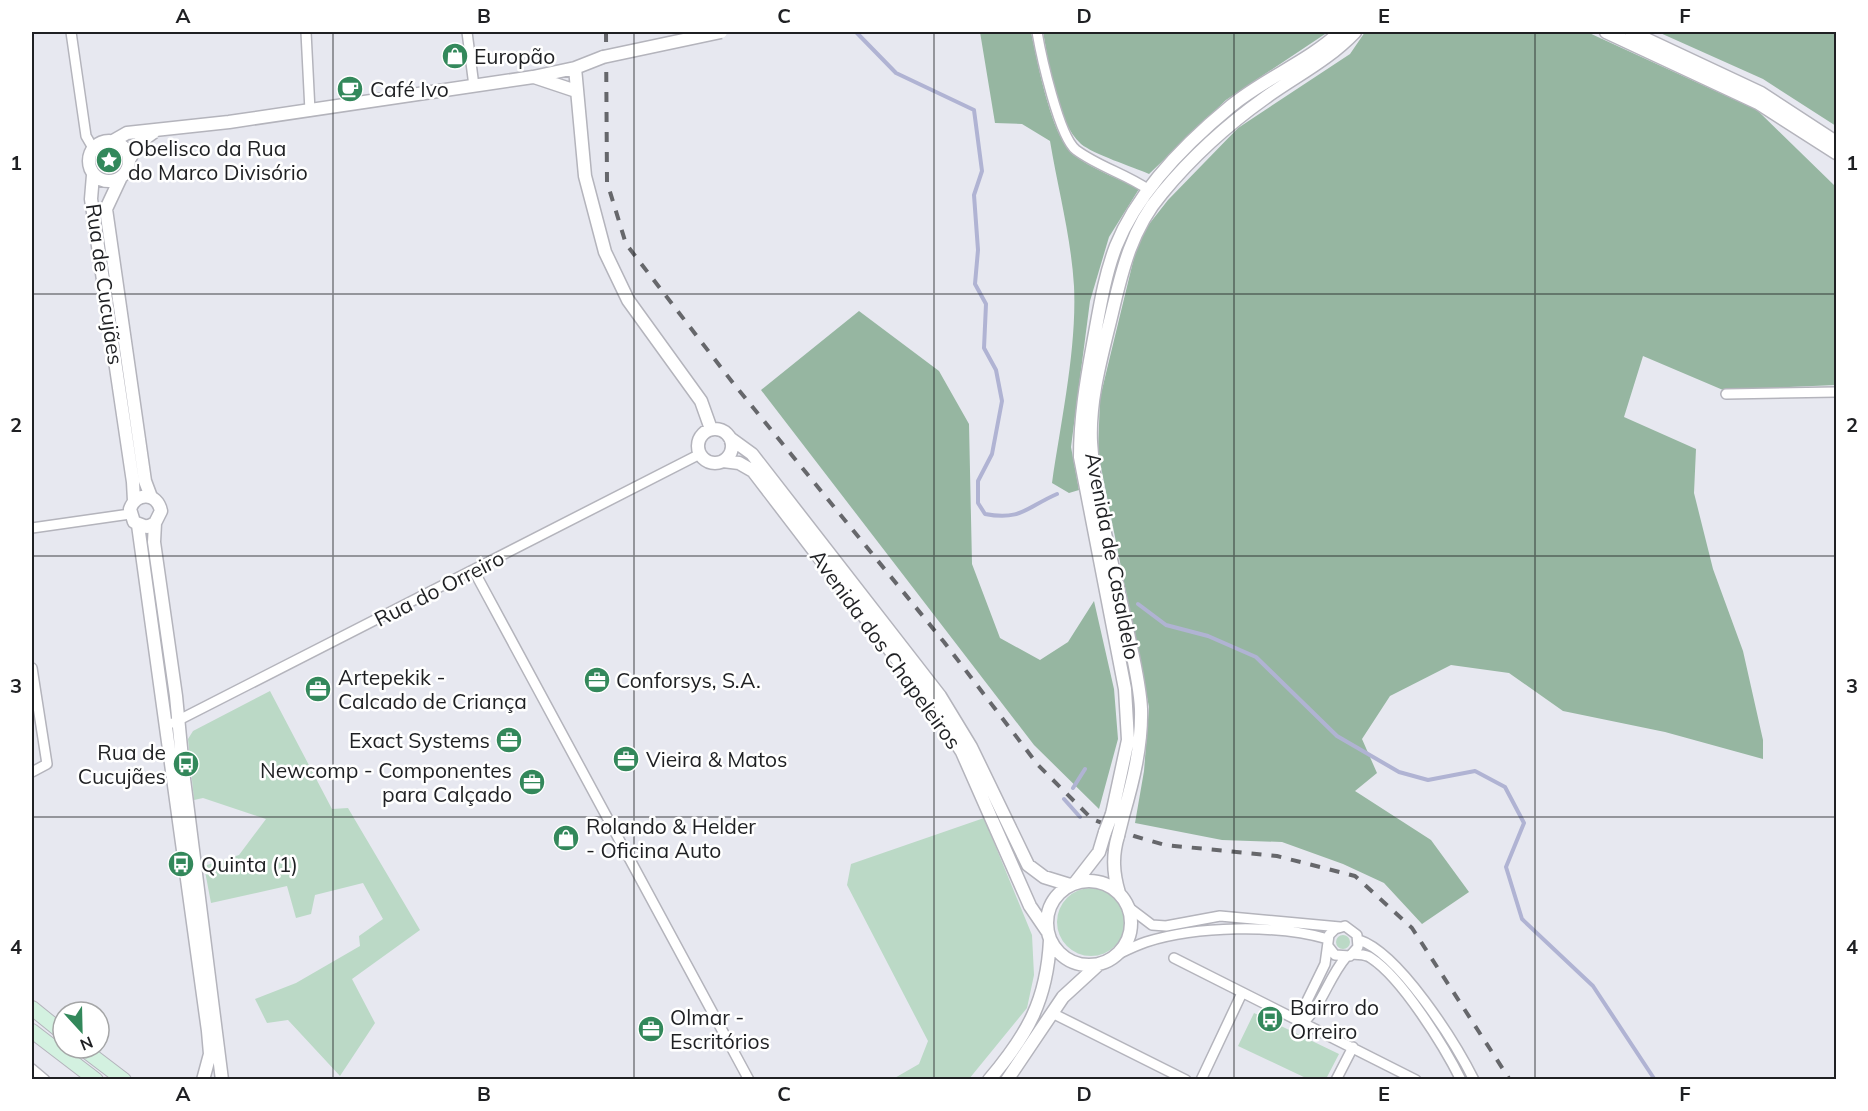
<svg xmlns="http://www.w3.org/2000/svg" width="1868" height="1111" viewBox="0 0 1868 1111" font-family="Mulish,sans-serif">
<style>
.green{fill:#bbd9c6}
.forest{fill:#96b6a1}
.lines{fill:none;stroke-linecap:round;stroke-linejoin:round}
.stream{stroke:#b0b3d3;stroke-width:4}
.minor-casing{stroke:#b4b4bc;stroke-width:12}
.tertiary-casing{stroke:#b4b4bc;stroke-width:15}
.secondary-casing{stroke:#b4b4bc;stroke-width:16}
.minor{stroke:#fff;stroke-width:9}
.tertiary{stroke:#fff;stroke-width:12}
.secondary{stroke:#d3f1e0;stroke-width:14}
.rail{stroke:#66676b;stroke-width:4;stroke-dasharray:10 10;stroke-linecap:butt}
.tertiary-bridge-casing{stroke:#b4b4bc;stroke-width:15;stroke-linecap:butt}
.tertiary-bridge{stroke:#fff;stroke-width:12}
.grid{fill:none;stroke:#1f2023;stroke-width:1.5;stroke-opacity:0.55}
.labels{text-anchor:middle;dominant-baseline:central;stroke-width:5;stroke-linejoin:round;paint-order:stroke}
.poi-label{font-size:21px;fill:#1f2023;stroke:#fff;text-anchor:start}
.street-label{font-size:21px;fill:#1f2023;stroke:#fff}
.neatline{fill:none;stroke:#1f2023;stroke-width:2}
.grid-label{font-size:20px;text-anchor:middle;font-weight:bold;fill:#1f2023}
</style>
<rect width="100%" height="100%" fill="#e7e8f0"/>
<path class="green" d="M94 159a13 13 0 1 1 26 0a13 13 0 1 1-26 0Z
M 270,691 L 332,809 L 348,808 L 420,930 L 352,979 L 375,1023 L 340,1076 L 288,1020 L 267,1023 L 255,999 L 296,983 L 360,946 L 359,936 L 383,919 L 363,883 L 315,895 L 311,914 L 296,918 L 287,886 L 211,903 L 204,866 L 239,855 L 266,819 L 203,798 L 194,800 L 188,739 L 193,731 Z
M 984,818 L 1032,935 L 1034,975 L 1027,1008 L 969,1079 L 893,1079 L 919,1064 L 928,1041 L 847,885 L 851,864 Z
M1057 922a34 34 0 1 1 68 0a34 34 0 1 1-68 0Z
M1336 942a7 7 0 1 1 14 0a7 7 0 1 1-14 0Z
M 1254,1013 L 1339,1054 L 1326,1079 L 1308,1079 L 1238,1046 Z"/>
<path class="forest" d="M 980,32 L 1031,32 C 1037,59 1051,136 1073,154 C 1089,168 1120,179 1139,189 L 1109,237 L 1090,301 L 1071,447 L 1079,490 L 1069,493 L 1052,483 C 1061,421 1077,348 1074,286 C 1071,237 1058,189 1050,141 L 1022,124 L 995,123 Z
M 1043,32 L 1328,32 L 1226,100 L 1149,174 C 1133,167 1093,154 1081,144 C 1056,121 1049,64 1043,32 Z
M 1365,32 L 1587,32 L 1757,110 L 1836,187 L 1836,385 L 1723,390 L 1643,356 L 1624,417 L 1696,449 L 1694,493 L 1713,569 L 1743,651 L 1763,740 L 1763,759 L 1665,732 L 1563,711 L 1509,673 L 1451,665 L 1390,696 L 1362,739 L 1377,773 L 1355,791 L 1431,840 L 1469,892 L 1422,924 L 1384,883 L 1343,864 L 1282,842 L 1222,840 L 1135,823 L 1144,771 L 1149,707 L 1098,452 L 1100,398 L 1139,237 L 1168,200 L 1238,128 L 1350,54 Z
M 1658,32 L 1836,32 L 1836,126 L 1763,79 Z
M 859,311 L 939,371 L 969,424 L 972,564 L 1000,638 L 1040,660 L 1068,642 L 1094,601 L 1114,689 L 1118,739 L 1099,809 L 1034,745 L 761,390 Z"/>
<g class="lines">
<path class="stream" d="M 856,32 L 896,73 L 974,110 L 982,171 L 974,195 L 978,250 L 975,284 L 986,304 L 984,348 L 996,370 L 1002,401 L 992,454 L 978,481 L 978,503 L 985,514 C 1021,521 1027,507 1057,494
M 1138,604 L 1166,625 L 1208,636 L 1256,657 L 1337,736 L 1399,772 L 1428,780 L 1475,771 L 1505,787 L 1524,823 L 1506,867 L 1522,919 L 1593,986 L 1655,1080
M 1073,788 L 1085,769
M 1064,799 L 1080,817"/>
<defs>
<path id="minor" d="M 71,32 L 86,136 L 93,148
M 306,32 L 310,111
M 467,32 L 474,86
M 1037,32 C 1041,55 1059,137 1076,150 C 1099,167 1126,174 1149,190
M 1726,394 L 1836,392
M 32,528 L 130,514
M 474,571 L 749,1080
M 32,668 L 47,764 L 32,772
M 173,723 L 700,454
M 1127,906 L 1152,925 L 1166,926 L 1220,916 L 1340,927
M 1359,940 C 1399,953 1455,1042 1474,1080
M 1353,954 C 1359,955 1366,954 1371,958 C 1402,978 1444,1046 1461,1080
M 1112,957 C 1123,952 1134,946 1146,942 C 1196,926 1277,924 1328,939
M 1174,958 L 1416,1080
M 1052,1013 L 1186,1080
M 1304,1022 L 1305,1005 L 1325,964 L 1329,935 L 1335,929 L 1345,926 L 1357,935 L 1358,947 L 1350,956 L 1335,955 L 1328,946
M 1304,1022 C 1323,1003 1329,977 1346,957
M 32,1069 L 45,1080
M 1201,1080 L 1242,993
M 1336,1080 L 1353,1047"/>
<path id="tertiary" d="M 1606,32 L 1758,103 L 1836,153
M 1631,32 L 1761,93 L 1836,142
M 575,68 L 585,176 L 605,252 L 628,300 L 701,401 L 711,429
M 534,77 L 576,91
M89 161a20 20 0 1 1 40 0a20 20 0 1 1-40 0Z
M 113,141 L 127,133 L 229,122 L 533,77 L 575,68 L 603,57
M 129,160 L 139,143 L 154,132
M 93,175 L 91,199 L 133,482 L 134,501
M 121,177 L 106,209 L 145,481 L 151,497
M698 446a17 17 0 1 1 34 0a17 17 0 1 1-34 0Z
M 730,438 L 752,454 L 940,696 L 971,747 L 1028,865 L 1044,877 L 1070,885
M 723,461 L 739,463 L 753,471 L 932,705 L 962,752 L 1030,906 L 1047,931
M 155,523 L 147,527 L 134,522 L 130,509 C 136,492 157,492 161,511 L 155,523 L 154,542 L 176,696 L 184,779 L 222,1080
M 138,525 L 208,1031 L 210,1054 L 203,1080
M 1112,814 L 1128,740 L 1125,689 L 1080,457 C 1080,418 1086,382 1093,344 C 1099,312 1104,277 1116,246 C 1138,191 1186,143 1231,106 C 1265,78 1308,62 1340,32
M 1123,816 C 1133,781 1142,746 1141,709 C 1140,686 1134,661 1129,638 C 1116,574 1095,508 1091,442 C 1089,399 1102,355 1112,313 C 1122,270 1132,228 1162,193 C 1191,158 1227,125 1265,98 C 1297,75 1327,61 1355,32
M 1118,836 C 1112,856 1113,873 1119,893
M1047 923a42 42 0 1 1 84 0a42 42 0 1 1-84 0Z
M 1075,883 L 1099,852 L 1105,832
M 989,1080 C 1028,1034 1047,1000 1050,940
M 1007,1080 L 1063,997 L 1099,964"/>
<path id="secondary" d="M 32,1008 L 63,1033
M 32,1031 L 96,1080
M 82,1048 L 124,1080"/>
</defs>
<use href="#minor" class="minor-casing"/>
<use href="#tertiary" class="tertiary-casing"/>
<use href="#secondary" class="secondary-casing"/>
<use href="#minor" class="minor"/>
<use href="#tertiary" class="tertiary"/>
<use href="#secondary" class="secondary"/>
<path class="rail" d="M 606,32 L 607,182 L 626,244 L 733,383 L 944,642 L 1038,765 L 1092,819 L 1134,836 L 1165,845 L 1277,856 L 1355,876 L 1412,928 L 1510,1080"/>
<defs>
<path id="tertiary-bridge" d="M 603,57 L 721,32
M 1105,832 L 1112,814
M 1118,836 L 1123,816"/>
</defs>
<use href="#tertiary-bridge" class="tertiary-bridge-casing"/>
<use href="#tertiary-bridge" class="tertiary-bridge"/>
</g>
<path class="grid" d="M 333,32 L 333,1080M 634,32 L 634,1080M 934,32 L 934,1080M 1234,32 L 1234,1080M 1535,32 L 1535,1080M 32,294 L 1836,294M 32,556 L 1836,556M 32,817 L 1836,817"/>
<defs>
<symbol id="shop-disc" viewBox="-11 -11 22 22"><circle r="9.5" fill="#33885b" stroke="#fff"/><path d="M-5-2.5h2.3a2.7 3.5 0 0 1 5.4 0H5L5.5 6h-11ZM-1.5-2.5h3a1.5 2.3 0 0 0-3 0Z" fill="#fff"/></symbol>
<symbol id="cafe-disc" viewBox="-11 -11 22 22"><circle r="9.5" fill="#33885b" stroke="#fff"/><path d="M-5.5-4.5H6V0H3Q3 3.5 0 3.5H-2.5Q-5.5 3.5-5.5 0ZM3-3.2v2h1.7v-2ZM-6 4.5H4V6H-6Z" fill="#fff"/></symbol>
<symbol id="sight-disc" viewBox="-11 -11 22 22"><circle r="9.5" fill="#33885b" stroke="#fff"/><path d="M0-6L1.8-2.2L6-1.7L2.9 1.2L3.7 5.4L0 3.3L-3.7 5.4L-2.9 1.2L-6-1.7L-1.8-2.2Z" fill="#fff"/></symbol>
<symbol id="office-disc" viewBox="-11 -11 22 22"><circle r="9.5" fill="#33885b" stroke="#fff"/><path d="M-6-3h4V-5.5h4V-3h4V5H-6ZM-1-4.5V-3h2v-1.5ZM-6 0V1H6V0Z" fill="#fff"/></symbol>
<symbol id="bus-disc" viewBox="-11 -11 22 22"><circle r="9.5" fill="#33885b" stroke="#fff"/><path d="M-5-6H5V4H4V6H2V4H-2V6H-4V4H-5ZM-3.5-4V0h7V-4ZM-3.5 1.2v1.5H-2V1.2ZM2 1.2v1.5H3.5V1.2Z" fill="#fff"/></symbol>
</defs>
<g fill-rule="evenodd">
<use href="#shop-disc" x="440" y="41" width="30" height="30"/>
<use href="#cafe-disc" x="335" y="74" width="30" height="30"/>
<use href="#sight-disc" x="94" y="145" width="30" height="30"/>
<use href="#office-disc" x="582" y="665" width="30" height="30"/>
<use href="#office-disc" x="303" y="674" width="30" height="30"/>
<use href="#office-disc" x="494" y="725" width="30" height="30"/>
<use href="#office-disc" x="611" y="744" width="30" height="30"/>
<use href="#bus-disc" x="171" y="749" width="30" height="30"/>
<use href="#office-disc" x="517" y="767" width="30" height="30"/>
<use href="#shop-disc" x="551" y="823" width="30" height="30"/>
<use href="#bus-disc" x="166" y="849" width="30" height="30"/>
<use href="#bus-disc" x="1255" y="1004" width="30" height="30"/>
<use href="#office-disc" x="636" y="1014" width="30" height="30"/>
</g>
<g class="labels">
<g class="poi-label">
<text x="474" y="56">Europão</text>
<text x="370" y="89">Café Ivo</text>
<text x="128" y="148">Obelisco da Rua<tspan x="128" dy="24">do Marco Divisório</tspan></text>
<text x="338" y="677">Artepekik -<tspan x="338" dy="24">Calcado de Criança</tspan></text>
<text x="616" y="680">Conforsys, S.A.</text>
<text x="490" y="740" text-anchor="end">Exact Systems</text>
<text x="166" y="752" text-anchor="end">Rua de<tspan x="166" dy="24">Cucujães</tspan></text>
<text x="646" y="759">Vieira &amp; Matos</text>
<text x="512" y="770" text-anchor="end">Newcomp - Componentes<tspan x="512" dy="24">para Calçado</tspan></text>
<text x="586" y="826">Rolando &amp; Helder<tspan x="586" dy="24">- Oficina Auto</tspan></text>
<text x="201" y="864">Quinta (1)</text>
<text x="1290" y="1007">Bairro do<tspan x="1290" dy="24">Orreiro</tspan></text>
<text x="670" y="1017">Olmar -<tspan x="670" dy="24">Escritórios</tspan></text>
</g>
<g class="street-label">
<text transform="translate(105 284) rotate(82)">Rua de Cucujães</text>
<text transform="translate(1113 556) rotate(79)">Avenida de Casaldelo</text>
<text transform="translate(439 588) rotate(-27)">Rua do Orreiro</text>
<text transform="translate(886 649) rotate(54)">Avenida dos Chapeleiros</text>
</g>
</g>
<rect width="1868" height="1111" fill="none" stroke="#ffffff" stroke-width="66"/>
<g transform="translate(81 1030) rotate(158)"><circle r="28" fill="#ffffff" stroke="#a5a6a7" stroke-width="1.5"/>
<path d="M0-4.5L10 22L0 15L-10 22Z" fill="#33885b"/>
<text y="-9" font-size="16" font-weight="bold" text-anchor="middle" fill="#1f2023">N</text>
</g>
<rect x="33" y="33" width="1802" height="1045" class="neatline"/>
<g class="grid-label">
<text x="183" y="23">A</text>
<text x="484" y="23">B</text>
<text x="784" y="23">C</text>
<text x="1084" y="23">D</text>
<text x="1384" y="23">E</text>
<text x="1685" y="23">F</text>
<text x="16" y="170">1</text>
<text x="1852" y="170">1</text>
<text x="16" y="432">2</text>
<text x="1852" y="432">2</text>
<text x="16" y="693">3</text>
<text x="1852" y="693">3</text>
<text x="16" y="954">4</text>
<text x="1852" y="954">4</text>
<text x="183" y="1101">A</text>
<text x="484" y="1101">B</text>
<text x="784" y="1101">C</text>
<text x="1084" y="1101">D</text>
<text x="1384" y="1101">E</text>
<text x="1685" y="1101">F</text>
</g>
</svg>
